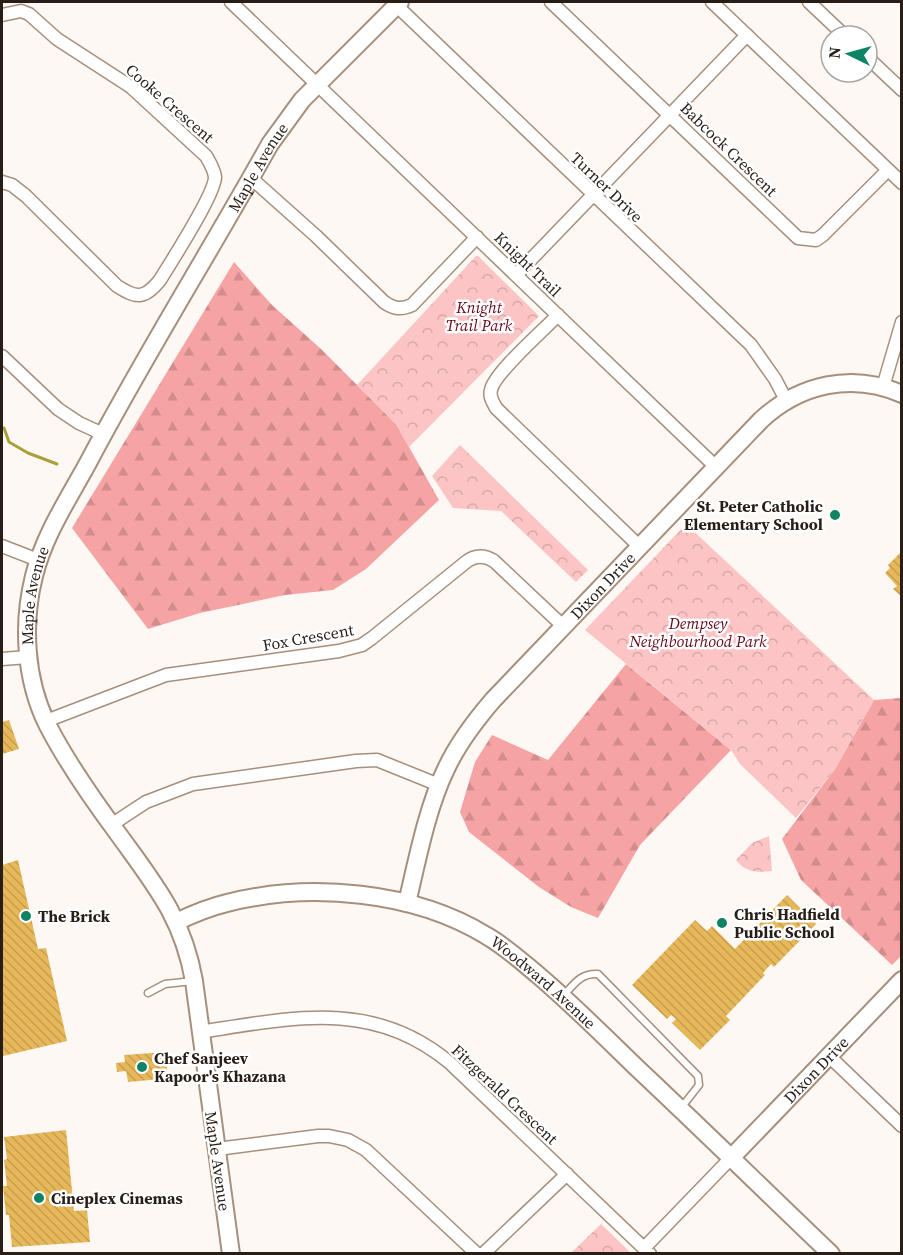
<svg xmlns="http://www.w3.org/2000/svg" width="903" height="1255" viewBox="0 0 903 1255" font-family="'Source Serif 4',serif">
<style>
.forest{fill:url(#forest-firs)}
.park{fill:url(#park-crowns)}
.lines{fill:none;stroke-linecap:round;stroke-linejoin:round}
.stream{stroke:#aaa038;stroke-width:3}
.building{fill:url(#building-back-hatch)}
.lane-casing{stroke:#a68f7c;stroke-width:9}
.street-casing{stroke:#a68f7c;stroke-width:15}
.secondary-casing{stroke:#a68f7c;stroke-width:20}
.lane{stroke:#fff;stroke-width:6}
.street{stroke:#fff;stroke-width:12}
.secondary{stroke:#fff;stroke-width:16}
.poi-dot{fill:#0f8464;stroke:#fff;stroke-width:2}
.labels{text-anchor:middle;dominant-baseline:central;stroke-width:5;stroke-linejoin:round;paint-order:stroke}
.street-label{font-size:16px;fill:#281e17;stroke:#fff}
.park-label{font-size:16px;font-style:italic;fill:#670a1b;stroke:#fff}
.poi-label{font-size:16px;font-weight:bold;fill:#281e17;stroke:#fff;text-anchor:start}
</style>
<defs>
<pattern id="forest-firs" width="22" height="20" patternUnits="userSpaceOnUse" patternTransform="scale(1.5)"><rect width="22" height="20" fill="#f6a3a4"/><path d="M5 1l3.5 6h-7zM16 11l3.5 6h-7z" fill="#d38c8c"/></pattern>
<pattern id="park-crowns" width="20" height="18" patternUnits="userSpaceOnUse" patternTransform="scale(1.5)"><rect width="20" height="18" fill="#fcc4c4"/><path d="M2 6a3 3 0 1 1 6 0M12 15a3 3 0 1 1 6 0" fill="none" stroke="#d8a8a8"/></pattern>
<pattern id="building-back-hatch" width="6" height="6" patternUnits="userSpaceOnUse" patternTransform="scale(1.5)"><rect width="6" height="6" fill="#e7b85a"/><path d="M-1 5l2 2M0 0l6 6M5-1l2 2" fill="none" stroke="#c69e4e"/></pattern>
</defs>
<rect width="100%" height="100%" fill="#fef8f4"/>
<path class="forest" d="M 234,262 L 272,305 L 321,349 L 396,424 L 439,500 L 366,569 L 333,590 L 285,595 L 200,613 L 148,629 L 72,528 Z
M 626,664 L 731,750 L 640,845 L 598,918 L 571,907 L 539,887 L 469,832 L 460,812 L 475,762 L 492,735 L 548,760 Z
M 901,698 L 902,955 L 892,965 L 801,880 L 782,839 L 835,769 L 874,700 Z"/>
<path class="park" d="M 476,256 L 478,256 L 539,316 L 409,447 L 396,424 L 357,385 Z
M 460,445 L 588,570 L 576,582 L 501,511 L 453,508 L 432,476 Z
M 686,524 L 874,700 L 835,769 L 796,818 L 740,764 L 731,750 L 585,630 Z
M 769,836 L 772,871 C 758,873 745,872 736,860 L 752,843 Z
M 601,1224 L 631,1253 L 571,1253 Z"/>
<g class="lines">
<path class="stream" d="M 2,428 L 4,428 L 9,442 L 28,453 L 57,464"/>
</g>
<path class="building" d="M 902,551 L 902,597 L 893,589 L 897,586 L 885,573 L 890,568 L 888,565 Z
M 9,720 L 19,749 L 2,754 L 2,722 Z
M 18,860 L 38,949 L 46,948 L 67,1041 L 3,1056 L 2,865 Z
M 787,895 L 816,924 L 774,967 L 771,964 L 763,973 L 765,975 L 726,1016 L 730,1020 L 700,1050 L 672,1023 L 676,1019 L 671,1015 L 667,1019 L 632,985 L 695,920 L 707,931 L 712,926 L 735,949 Z
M 166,1052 L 167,1071 L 161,1079 L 128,1082 L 126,1071 L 117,1072 L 116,1063 L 125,1062 L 124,1055 Z
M 66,1130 L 74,1211 L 87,1210 L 90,1242 L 12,1247 L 9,1215 L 6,1215 L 3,1186 L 7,1186 L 4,1160 L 7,1159 L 4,1137 Z"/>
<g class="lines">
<defs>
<path id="lane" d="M 148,993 L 165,984 L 193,981
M 564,995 C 575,983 581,973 598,974 L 698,1076 L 699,1085 L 681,1108"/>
<path id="street" d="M 231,2 L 716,467
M 551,2 L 798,238 L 816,240 L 823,235 L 888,170
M 712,2 L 902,183
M 809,2 L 845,36
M 396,5 L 751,345 L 775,379 L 786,400
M 2,15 L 21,11 L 29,14 L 57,39 L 131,87 L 206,156 C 210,163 214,169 215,177 C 215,194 171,262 160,280 C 144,300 136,298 117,286 L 26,196 L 12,185 L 2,182
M 867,57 L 902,90
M 251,178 L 316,236 L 384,302 C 394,309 401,310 412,305 L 477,237
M 516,275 L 747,35
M 558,315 C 544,330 494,373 491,390 C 489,397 493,402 496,408 L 640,547
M 2,356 L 58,409 L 79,423 L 103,434
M 883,387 L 902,322
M 2,546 L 38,560
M 2,659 L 28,657
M 46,721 L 166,675 L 339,651 L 362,645 L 372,638 L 466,562 C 475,555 484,555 494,561 L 563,626
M 111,825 L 146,802 L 193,784 L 356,761 L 377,760 L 439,785
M 200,1032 C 291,1018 373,998 450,1063 L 650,1254
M 829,1056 L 902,1126
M 217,1149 L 318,1136 L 329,1136 L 348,1140 L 366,1150 L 477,1254
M 644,1248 L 730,1159
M 483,1254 L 567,1174"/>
<g id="secondary">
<path id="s1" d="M 407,903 C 417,861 427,808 446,769 C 458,743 475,721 493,700 L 761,420 C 800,384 852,372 902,394"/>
<path id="s2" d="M 176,922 C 193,914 210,907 227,903 C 310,882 414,891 487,936 C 506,947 521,961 538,975 C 572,1004 604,1036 637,1068 C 702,1129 766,1192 831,1254"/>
<path id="s3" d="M 730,1159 L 902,980"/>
<path id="s4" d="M 231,1254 L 194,981 C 183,918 155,885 119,835 C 93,800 67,763 47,724 C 25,679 22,624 34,576 C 44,535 69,498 89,461 C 146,353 211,250 270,144 L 302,100 L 400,2"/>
</g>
</defs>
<use href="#lane" class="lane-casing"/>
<use href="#street" class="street-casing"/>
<use href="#secondary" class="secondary-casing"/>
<use href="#lane" class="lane"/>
<use href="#street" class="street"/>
<use href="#secondary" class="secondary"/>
</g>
<g class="poi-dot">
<circle cx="835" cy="515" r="6"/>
<circle cx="26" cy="916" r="6"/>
<circle cx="722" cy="923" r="6"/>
<circle cx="142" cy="1067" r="6"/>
<circle cx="39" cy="1198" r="6"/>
</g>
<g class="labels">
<g class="street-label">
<text transform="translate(170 103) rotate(41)">Cooke Crescent</text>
<text transform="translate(729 149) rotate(44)">Babcock Crescent</text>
<text stroke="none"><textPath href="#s4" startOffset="1192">Maple Avenue</textPath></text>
<text transform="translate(607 187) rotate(44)">Turner Drive</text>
<text transform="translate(528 264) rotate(44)">Knight Trail</text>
<text stroke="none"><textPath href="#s1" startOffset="382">Dixon Drive</textPath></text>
<text stroke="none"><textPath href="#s4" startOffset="706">Maple Avenue</textPath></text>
<text transform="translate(308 637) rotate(-10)">Fox Crescent</text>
<text stroke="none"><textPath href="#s2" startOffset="396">Woodward Avenue</textPath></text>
<text stroke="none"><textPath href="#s3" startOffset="124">Dixon Drive</textPath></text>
<text transform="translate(505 1094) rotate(43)">Fitzgerald Crescent</text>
<text transform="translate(218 1161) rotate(82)">Maple Avenue</text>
</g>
<g class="park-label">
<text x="479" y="307">Knight<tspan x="479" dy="18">Trail Park</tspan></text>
<text x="698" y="623">Dempsey<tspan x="698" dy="18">Neighbourhood Park</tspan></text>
</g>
<g class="poi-label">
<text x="823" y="506" text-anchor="end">St. Peter Catholic<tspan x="823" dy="18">Elementary School</tspan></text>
<text x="734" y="914">Chris Hadfield<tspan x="734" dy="18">Public School</tspan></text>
<text x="38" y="916">The Brick</text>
<text x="154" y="1058">Chef Sanjeev<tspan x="154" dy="18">Kapoor's Khazana</tspan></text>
<text x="51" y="1198">Cineplex Cinemas</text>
</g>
</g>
<rect width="903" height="1255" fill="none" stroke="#281e17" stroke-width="6"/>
<g transform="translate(849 54) rotate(275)"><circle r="28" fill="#ffffff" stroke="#a9a5a2" stroke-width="1.5"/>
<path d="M0-4.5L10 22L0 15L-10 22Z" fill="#0f8464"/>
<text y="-9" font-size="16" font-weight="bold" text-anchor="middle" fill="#281e17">N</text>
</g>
</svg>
